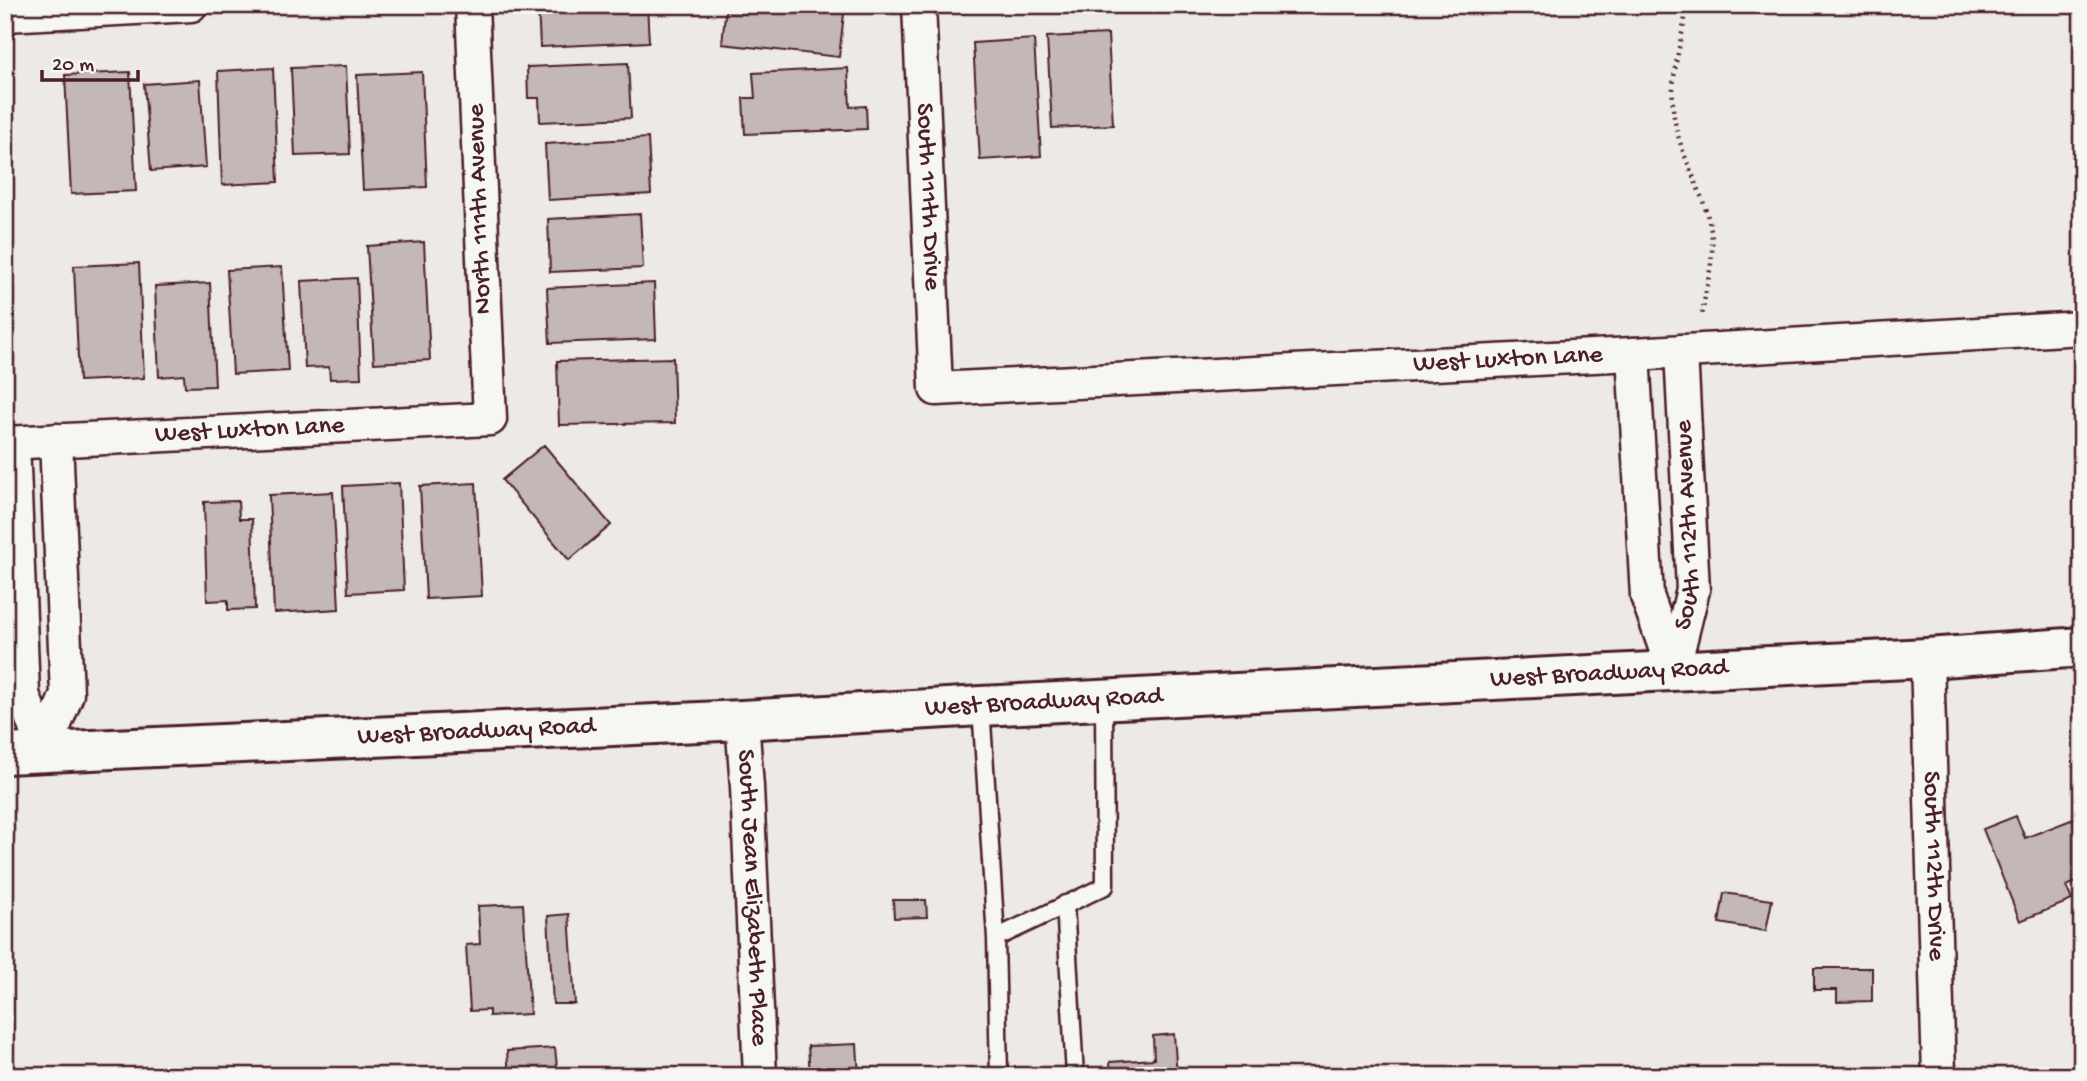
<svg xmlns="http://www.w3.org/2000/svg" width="2087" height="1081" viewBox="0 0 2087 1081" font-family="'Gochi Hand',sans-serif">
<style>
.building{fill:#c4b7b7;stroke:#4a1f2b;stroke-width:2}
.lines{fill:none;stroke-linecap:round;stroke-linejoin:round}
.service-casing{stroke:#4a1f2b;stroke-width:21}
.minor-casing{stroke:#4a1f2b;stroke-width:37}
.secondary-casing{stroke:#4a1f2b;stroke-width:44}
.path{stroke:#4a1f2b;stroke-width:4.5;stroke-dasharray:2 5;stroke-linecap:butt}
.service{stroke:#f6f6f2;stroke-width:16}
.minor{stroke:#f6f6f2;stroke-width:32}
.secondary{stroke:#f6f6f2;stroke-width:38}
.labels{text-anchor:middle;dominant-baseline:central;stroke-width:5;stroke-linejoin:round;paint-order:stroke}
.street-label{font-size:26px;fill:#4a1f2b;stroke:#f6f6f2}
</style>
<rect width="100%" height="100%" fill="#ece9e6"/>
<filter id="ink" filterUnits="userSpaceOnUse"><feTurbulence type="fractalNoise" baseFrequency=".0143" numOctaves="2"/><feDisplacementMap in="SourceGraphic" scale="14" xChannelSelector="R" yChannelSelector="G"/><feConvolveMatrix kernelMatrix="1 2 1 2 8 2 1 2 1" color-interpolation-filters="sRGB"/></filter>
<g filter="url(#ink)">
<path class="building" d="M 538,5 L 647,5 L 649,42 L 540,47 Z
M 726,5 L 845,5 L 839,57 L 722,44 Z
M 1108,34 L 1113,125 L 1052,128 L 1047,37 Z
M 1034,39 L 1041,156 L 980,160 L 973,43 Z
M 628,63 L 631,118 L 540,122 L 539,98 L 528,98 L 527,67 Z
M 346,66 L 350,154 L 295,156 L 291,68 Z
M 273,68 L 278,182 L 222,185 L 218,71 Z
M 848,68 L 850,107 L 866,106 L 867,129 L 745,134 L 743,98 L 755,98 L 753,73 Z
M 130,72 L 136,191 L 71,194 L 65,75 Z
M 422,72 L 427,187 L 363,190 L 357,75 Z
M 200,80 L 206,167 L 151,171 L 144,84 Z
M 648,138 L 651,194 L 548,200 L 545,144 Z
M 640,214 L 643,268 L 550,272 L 548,219 Z
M 424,242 L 430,360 L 374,363 L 367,246 Z
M 139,263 L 144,378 L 79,381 L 74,266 Z
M 282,267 L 288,371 L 233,374 L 227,270 Z
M 357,278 L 361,378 L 330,379 L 329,367 L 305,368 L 301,281 Z
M 210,283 L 215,386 L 185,387 L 184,375 L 159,377 L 155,286 Z
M 654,283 L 656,339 L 550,343 L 547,288 Z
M 673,358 L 675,423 L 559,425 L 557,361 Z
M 544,445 L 611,525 L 569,560 L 502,480 Z
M 399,483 L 404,590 L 348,593 L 343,486 Z
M 476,483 L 482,596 L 426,599 L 420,486 Z
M 333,492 L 339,609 L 274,613 L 269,495 Z
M 238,501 L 239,519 L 252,519 L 255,609 L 228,610 L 228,600 L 207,601 L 204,502 Z
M 2016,816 L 2025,838 L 2076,818 L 2082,831 L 2082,880 L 2066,886 L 2072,900 L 2020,921 L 1983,829 Z
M 1724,893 L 1772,900 L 1766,931 L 1719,923 Z
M 893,900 L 926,900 L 927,917 L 894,918 Z
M 523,904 L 530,1014 L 489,1016 L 489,1010 L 470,1011 L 466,945 L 480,944 L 478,906 Z
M 569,914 L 575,1004 L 553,1004 L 548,916 Z
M 1814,968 L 1872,968 L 1872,1001 L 1837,1002 L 1837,990 L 1814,990 Z
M 1174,1034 L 1177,1076 L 1111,1076 L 1110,1062 L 1154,1059 L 1153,1036 Z
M 857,1044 L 859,1076 L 810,1076 L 808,1046 Z
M 555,1048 L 558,1076 L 509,1076 L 507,1051 Z"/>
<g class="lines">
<defs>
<path id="service" d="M 981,706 L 996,938 L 999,1076
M 1065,904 L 1075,1076
M 996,938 L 1105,886 L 1104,699"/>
<g id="minor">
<path id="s1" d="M 919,5 L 936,389 L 1633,354 L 2082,328"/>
<path d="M 5,15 L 191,5"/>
<path d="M 1633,354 L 1647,596 L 1673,670"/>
<path id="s2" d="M 5,443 L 490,419 L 472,5"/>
<path d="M 13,443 L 23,694 L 44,752"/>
<path id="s3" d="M 1927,658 L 1939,1076"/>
<path id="s4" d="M 1673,670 L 1693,590 L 1681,351"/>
<path id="s5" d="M 742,720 L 747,787 L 760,1076"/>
<path d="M 44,752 L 67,694 L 56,440"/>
</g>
<g id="secondary">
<path id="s6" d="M 5,754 L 742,720 L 981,706 L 1927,658 L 2082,647"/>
</g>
</defs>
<use href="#service" class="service-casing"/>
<use href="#minor" class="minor-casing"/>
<use href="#secondary" class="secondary-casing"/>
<path class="path" d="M 1687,5 C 1682,43 1667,83 1675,122 C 1682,162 1708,198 1712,239 C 1714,265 1704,292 1702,318"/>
<use href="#service" class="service"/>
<use href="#minor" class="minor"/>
<use href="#secondary" class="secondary"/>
</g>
</g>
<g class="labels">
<g class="street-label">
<text stroke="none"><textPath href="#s1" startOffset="192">South 111th Drive</textPath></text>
<text transform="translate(481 209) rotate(-92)">North 111th Avenue</text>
<text stroke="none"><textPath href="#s1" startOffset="957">West Luxton Lane</textPath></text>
<text stroke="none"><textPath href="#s2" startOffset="245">West Luxton Lane</textPath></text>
<text stroke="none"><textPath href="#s4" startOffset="147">South 112th Avenue</textPath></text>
<text stroke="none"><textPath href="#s6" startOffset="1606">West Broadway Road</textPath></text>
<text stroke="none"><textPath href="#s6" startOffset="1040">West Broadway Road</textPath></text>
<text stroke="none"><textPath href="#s6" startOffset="472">West Broadway Road</textPath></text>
<text stroke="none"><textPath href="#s3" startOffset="208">South 112th Drive</textPath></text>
<text stroke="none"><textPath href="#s5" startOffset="178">South Jean Elizabeth Place</textPath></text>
</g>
</g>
<rect width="2087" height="1081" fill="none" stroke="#f6f6f2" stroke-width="28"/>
<rect x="14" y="14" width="2059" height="1053" fill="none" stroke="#4a1f2b" stroke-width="2.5" filter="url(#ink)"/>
<path d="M42 70v10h96v-10" fill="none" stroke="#4a1f2b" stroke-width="3.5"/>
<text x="52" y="70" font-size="21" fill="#4a1f2b" stroke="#f6f6f2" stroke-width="5" paint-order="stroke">20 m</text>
</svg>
